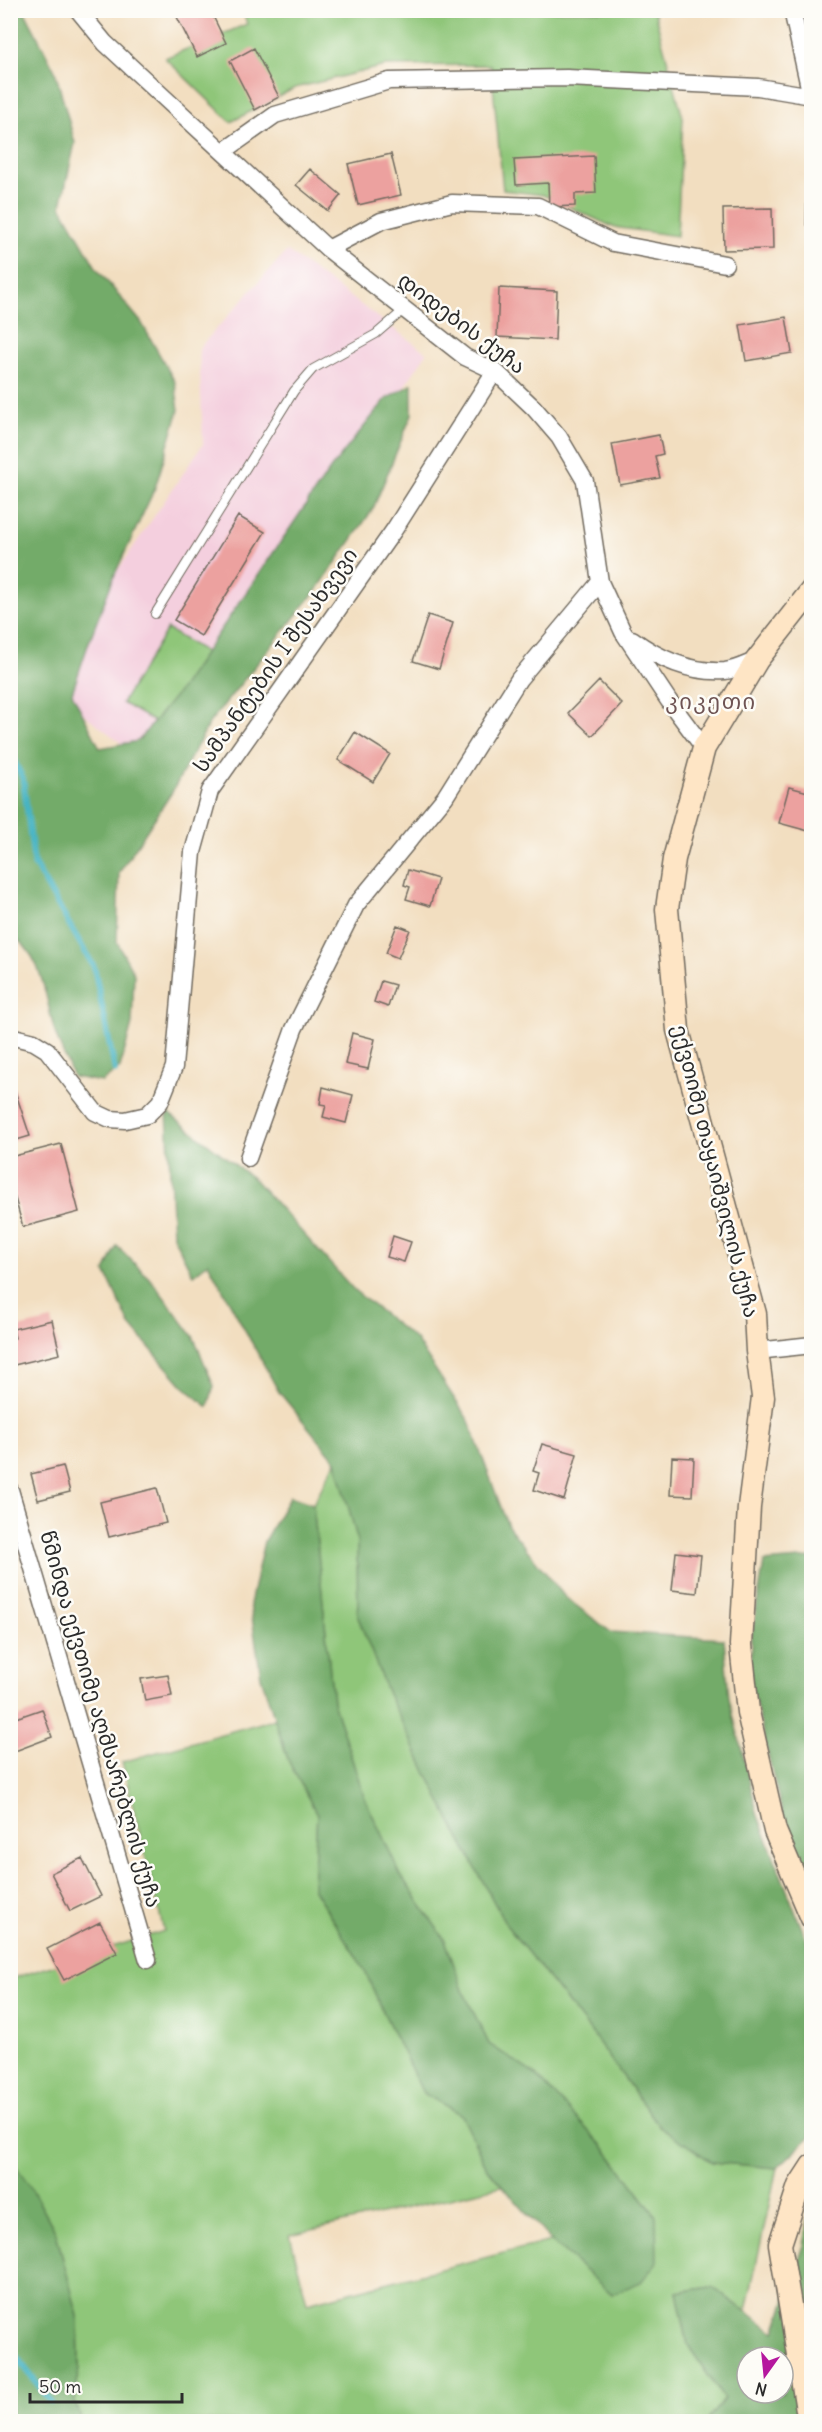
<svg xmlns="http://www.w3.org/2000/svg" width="822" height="2432" viewBox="0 0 822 2432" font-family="Delius,'Noto Sans Georgian',sans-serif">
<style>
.built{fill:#f4cfde}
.green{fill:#8fc679;stroke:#5d7852;stroke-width:1.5}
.forest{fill:#73ab69;stroke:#4f6b4a;stroke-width:1.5;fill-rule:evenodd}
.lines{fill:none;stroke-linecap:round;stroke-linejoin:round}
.stream{stroke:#47b4c3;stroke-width:6}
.building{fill:#eca19f}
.lane-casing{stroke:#716a5f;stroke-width:10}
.street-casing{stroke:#716a5f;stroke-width:19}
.secondary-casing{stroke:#716a5f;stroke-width:25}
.lane{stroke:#fff;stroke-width:8}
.street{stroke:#fff;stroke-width:16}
.secondary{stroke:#fee5c5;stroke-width:22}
.labels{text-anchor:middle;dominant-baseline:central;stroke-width:5;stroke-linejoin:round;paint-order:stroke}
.street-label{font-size:21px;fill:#2b2b2b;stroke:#fdfcf7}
.neighbourhood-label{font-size:22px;letter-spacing:1.5px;fill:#6f5454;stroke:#fdfcf7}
</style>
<rect width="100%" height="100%" fill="#fdfcf7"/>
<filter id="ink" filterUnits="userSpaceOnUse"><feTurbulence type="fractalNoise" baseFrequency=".0167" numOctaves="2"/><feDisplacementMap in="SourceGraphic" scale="12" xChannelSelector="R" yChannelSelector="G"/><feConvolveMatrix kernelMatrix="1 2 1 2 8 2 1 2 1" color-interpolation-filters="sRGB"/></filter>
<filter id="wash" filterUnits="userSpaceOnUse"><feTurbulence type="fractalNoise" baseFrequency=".008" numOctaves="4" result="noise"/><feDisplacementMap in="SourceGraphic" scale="24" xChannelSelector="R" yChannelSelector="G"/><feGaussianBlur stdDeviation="1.35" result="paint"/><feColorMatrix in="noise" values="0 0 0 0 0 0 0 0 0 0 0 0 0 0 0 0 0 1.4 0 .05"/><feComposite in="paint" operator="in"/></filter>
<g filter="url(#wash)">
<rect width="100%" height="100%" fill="#f2dec0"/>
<path class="built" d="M 287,251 L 427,353 L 166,737 L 129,749 L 68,702 L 68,644 L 203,444 L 199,348 Z"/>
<path class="green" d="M 243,11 L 654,11 L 683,118 L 677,236 L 613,227 L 543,195 L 503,190 L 491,65 L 385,66 L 295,88 L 231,122 L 165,58 L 247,24 Z
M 167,629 L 207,653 L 163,727 L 122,703 Z
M 336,1461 L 357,1538 L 358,1617 L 388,1694 L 451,1822 L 507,1926 L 589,2029 L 658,2125 L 712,2162 L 777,2168 L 746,2311 L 712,2287 L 677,2292 L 688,2345 L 724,2399 L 707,2422 L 82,2421 L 75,2402 L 79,2367 L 78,2316 L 56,2233 L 30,2186 L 11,2160 L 10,1979 L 164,1931 L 122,1762 L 275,1719 L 289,1762 L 317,1814 L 313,1888 L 364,1969 L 382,2009 L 423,2093 L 462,2115 L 487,2168 L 502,2186 L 290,2235 L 307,2303 L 551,2241 L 612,2294 L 656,2216 L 606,2150 L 537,2076 L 489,2044 L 464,1993 L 445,1940 L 401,1876 L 365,1799 L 333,1702 L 313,1504 Z"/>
<path class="forest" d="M 24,10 L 55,71 L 75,143 L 61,206 L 97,269 L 141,322 L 175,382 L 179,410 L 155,488 L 115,574 L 89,642 L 72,693 L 100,748 L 138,741 L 179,691 L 331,468 L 386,399 L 412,384 L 412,414 L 373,509 L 319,587 L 210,722 L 172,792 L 119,873 L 117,942 L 134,974 L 132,1024 L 120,1068 L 102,1082 L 73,1077 C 67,1061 59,1046 54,1029 C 45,997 43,954 11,935 L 10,11 Z
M 167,1112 L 255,1180 L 354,1290 L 416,1340 L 469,1421 L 508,1526 L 565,1597 L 611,1632 L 724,1639 L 729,1698 L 758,1816 L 811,1952 L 811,2136 L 777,2168 L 712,2162 L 658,2125 L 589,2029 L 507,1926 L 451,1822 L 388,1694 L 358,1617 L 357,1538 L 336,1461 L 279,1392 L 208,1263 L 193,1275 L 173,1236 Z
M 117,1246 L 152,1281 L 193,1336 L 214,1386 L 208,1407 L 183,1386 L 130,1325 L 105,1271 Z
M 290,1496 L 313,1504 L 333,1702 L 365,1799 L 401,1876 L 445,1940 L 464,1993 L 489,2044 L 537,2076 L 606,2150 L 656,2216 L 657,2262 L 641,2282 L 612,2294 L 551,2241 L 487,2168 L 462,2115 L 423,2093 L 382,2009 L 364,1969 L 313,1888 L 317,1814 L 289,1762 L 261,1677 L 250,1604 L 264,1541 Z
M 811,1558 L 811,1896 L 786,1829 L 750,1680 L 751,1640 L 764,1562 Z
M 11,2160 L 30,2186 L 56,2233 L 78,2316 L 79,2367 L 75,2402 L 82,2421 L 11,2421 Z
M 811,2205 L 811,2421 L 707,2421 L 724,2399 L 688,2345 L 677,2292 L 712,2287 L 775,2332 L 804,2245 ZM 747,2357 L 783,2357 L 783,2393 L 747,2393 Z"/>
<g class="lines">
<path class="stream" d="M 10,752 L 23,779 L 34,864 L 94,967 L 115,1071
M 10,2348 L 51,2402"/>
</g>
<g id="blocks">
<path class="building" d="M 189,10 L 210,10 L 226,43 L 197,57 L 177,17 Z
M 254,48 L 279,97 L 255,110 L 230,61 Z
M 391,154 L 401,195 L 358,205 L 348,164 Z
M 594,156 L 596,193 L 575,194 L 575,206 L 549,207 L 548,183 L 516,185 L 514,160 Z
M 310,169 L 341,195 L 328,211 L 296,185 Z
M 807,185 L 812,186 L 812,225 L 806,225 Z
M 772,208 L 773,249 L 724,250 L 723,209 Z
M 499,288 L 557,291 L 555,340 L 497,337 Z
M 786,317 L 792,353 L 746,361 L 740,325 Z
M 659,435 L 663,454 L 655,456 L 660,478 L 620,485 L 612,444 Z
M 238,516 L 265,532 L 201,636 L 174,620 Z
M 428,615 L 453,623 L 439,669 L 413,661 Z
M 599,681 L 622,704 L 592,736 L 568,713 Z
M 355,732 L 390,754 L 373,782 L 338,760 Z
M 789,787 L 812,793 L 812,832 L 779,823 Z
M 408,870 L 438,879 L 430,906 L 406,899 L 410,887 L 404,885 Z
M 397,925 L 410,930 L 398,958 L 386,953 Z
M 381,981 L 395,985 L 388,1007 L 374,1002 Z
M 352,1033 L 375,1039 L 368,1069 L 345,1064 Z
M 323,1087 L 353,1095 L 346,1123 L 323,1117 L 326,1105 L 320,1104 Z
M 14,1088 L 30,1136 L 10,1142 L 10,1089 Z
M 61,1144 L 79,1212 L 23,1227 L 10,1180 L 10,1157 Z
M 393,1236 L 411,1242 L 404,1262 L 387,1257 Z
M 52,1320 L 60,1354 L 10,1366 L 10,1339 L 15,1338 L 13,1329 Z
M 542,1444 L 577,1454 L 564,1500 L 534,1490 L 539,1473 L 533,1471 Z
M 672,1457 L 694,1458 L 692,1496 L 670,1495 Z
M 63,1466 L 70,1492 L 38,1500 L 31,1474 Z
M 157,1488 L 166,1523 L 109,1537 L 100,1502 Z
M 676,1552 L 701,1555 L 697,1593 L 672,1590 Z
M 168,1675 L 172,1696 L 145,1701 L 141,1679 Z
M 42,1709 L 52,1737 L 15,1751 L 10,1737 L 10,1720 Z
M 82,1858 L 101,1896 L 70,1911 L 51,1873 Z
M 100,1922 L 117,1953 L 64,1980 L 47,1949 Z"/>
</g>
</g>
<g filter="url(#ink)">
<use href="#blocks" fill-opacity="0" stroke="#716a5f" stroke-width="1.5"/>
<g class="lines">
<defs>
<path id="lane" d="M 155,614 L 294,391 L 313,369 L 376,334 L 405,309"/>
<path id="street" d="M 78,10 L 105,43 L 328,249 L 465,357 L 495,371 L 534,408 L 559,437 L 585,481 L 600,582 L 623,632 L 669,701 L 704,748
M 792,10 L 811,96
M 224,151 L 275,115 L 389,81 L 567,78 L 758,87 L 812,96
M 328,249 L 381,221 L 452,203 L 538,206 L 613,243 L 725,264
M 632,639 C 659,659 691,673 725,671 C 735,670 747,664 757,660
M 10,1036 L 34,1042 L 47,1050 L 95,1112 L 110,1119 L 125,1120 L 147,1115 L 160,1102 L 174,1067 L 193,852 L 210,791 L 394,530 L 495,371
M 248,1158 L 294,1029 L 356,905 L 445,797 L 519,679 L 600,582
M 757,1351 L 812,1345
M 10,1490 L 148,1960"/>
<path id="secondary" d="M 812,590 L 757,660 L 704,748 L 674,859 L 667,909 L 678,1030 L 755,1314 L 757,1351 L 763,1397 L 749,1507 L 741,1645 L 748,1712 L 775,1831 L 812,1918
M 809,2422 L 780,2244 L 799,2186 L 812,2166"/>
</defs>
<use href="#lane" class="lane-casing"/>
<use href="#street" class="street-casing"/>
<use href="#secondary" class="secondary-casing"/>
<use href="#lane" class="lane"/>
<use href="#street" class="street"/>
<use href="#secondary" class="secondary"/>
</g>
</g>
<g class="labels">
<g class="street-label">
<text transform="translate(462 323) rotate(37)">დიდების ქუჩა</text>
<text transform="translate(275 660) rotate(-55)">სამპანტების I შესახვევი</text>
<text transform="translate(716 1171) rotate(76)">ექვთიმე თაყაიშვილის ქუჩა</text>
<text transform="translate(101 1719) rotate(74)">წმინდა ექვთიმე აღმსარებლის ქუჩა</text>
</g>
<g class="neighbourhood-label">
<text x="711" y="701">კიკეთი</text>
</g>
</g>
<rect width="822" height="2432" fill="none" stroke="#fdfcf7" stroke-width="36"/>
<g transform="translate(765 2375) rotate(195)"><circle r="28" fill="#fdfcf7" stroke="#a9a8a5" stroke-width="1.5"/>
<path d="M0-4.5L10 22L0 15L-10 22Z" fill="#b5179e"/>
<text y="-9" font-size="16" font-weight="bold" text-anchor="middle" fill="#2b2b2b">N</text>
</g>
<path d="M30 2393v9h152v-9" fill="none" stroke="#2b2b2b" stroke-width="3"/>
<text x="39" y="2393" font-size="18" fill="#2b2b2b" stroke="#fdfcf7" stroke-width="4.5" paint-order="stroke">50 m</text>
</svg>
